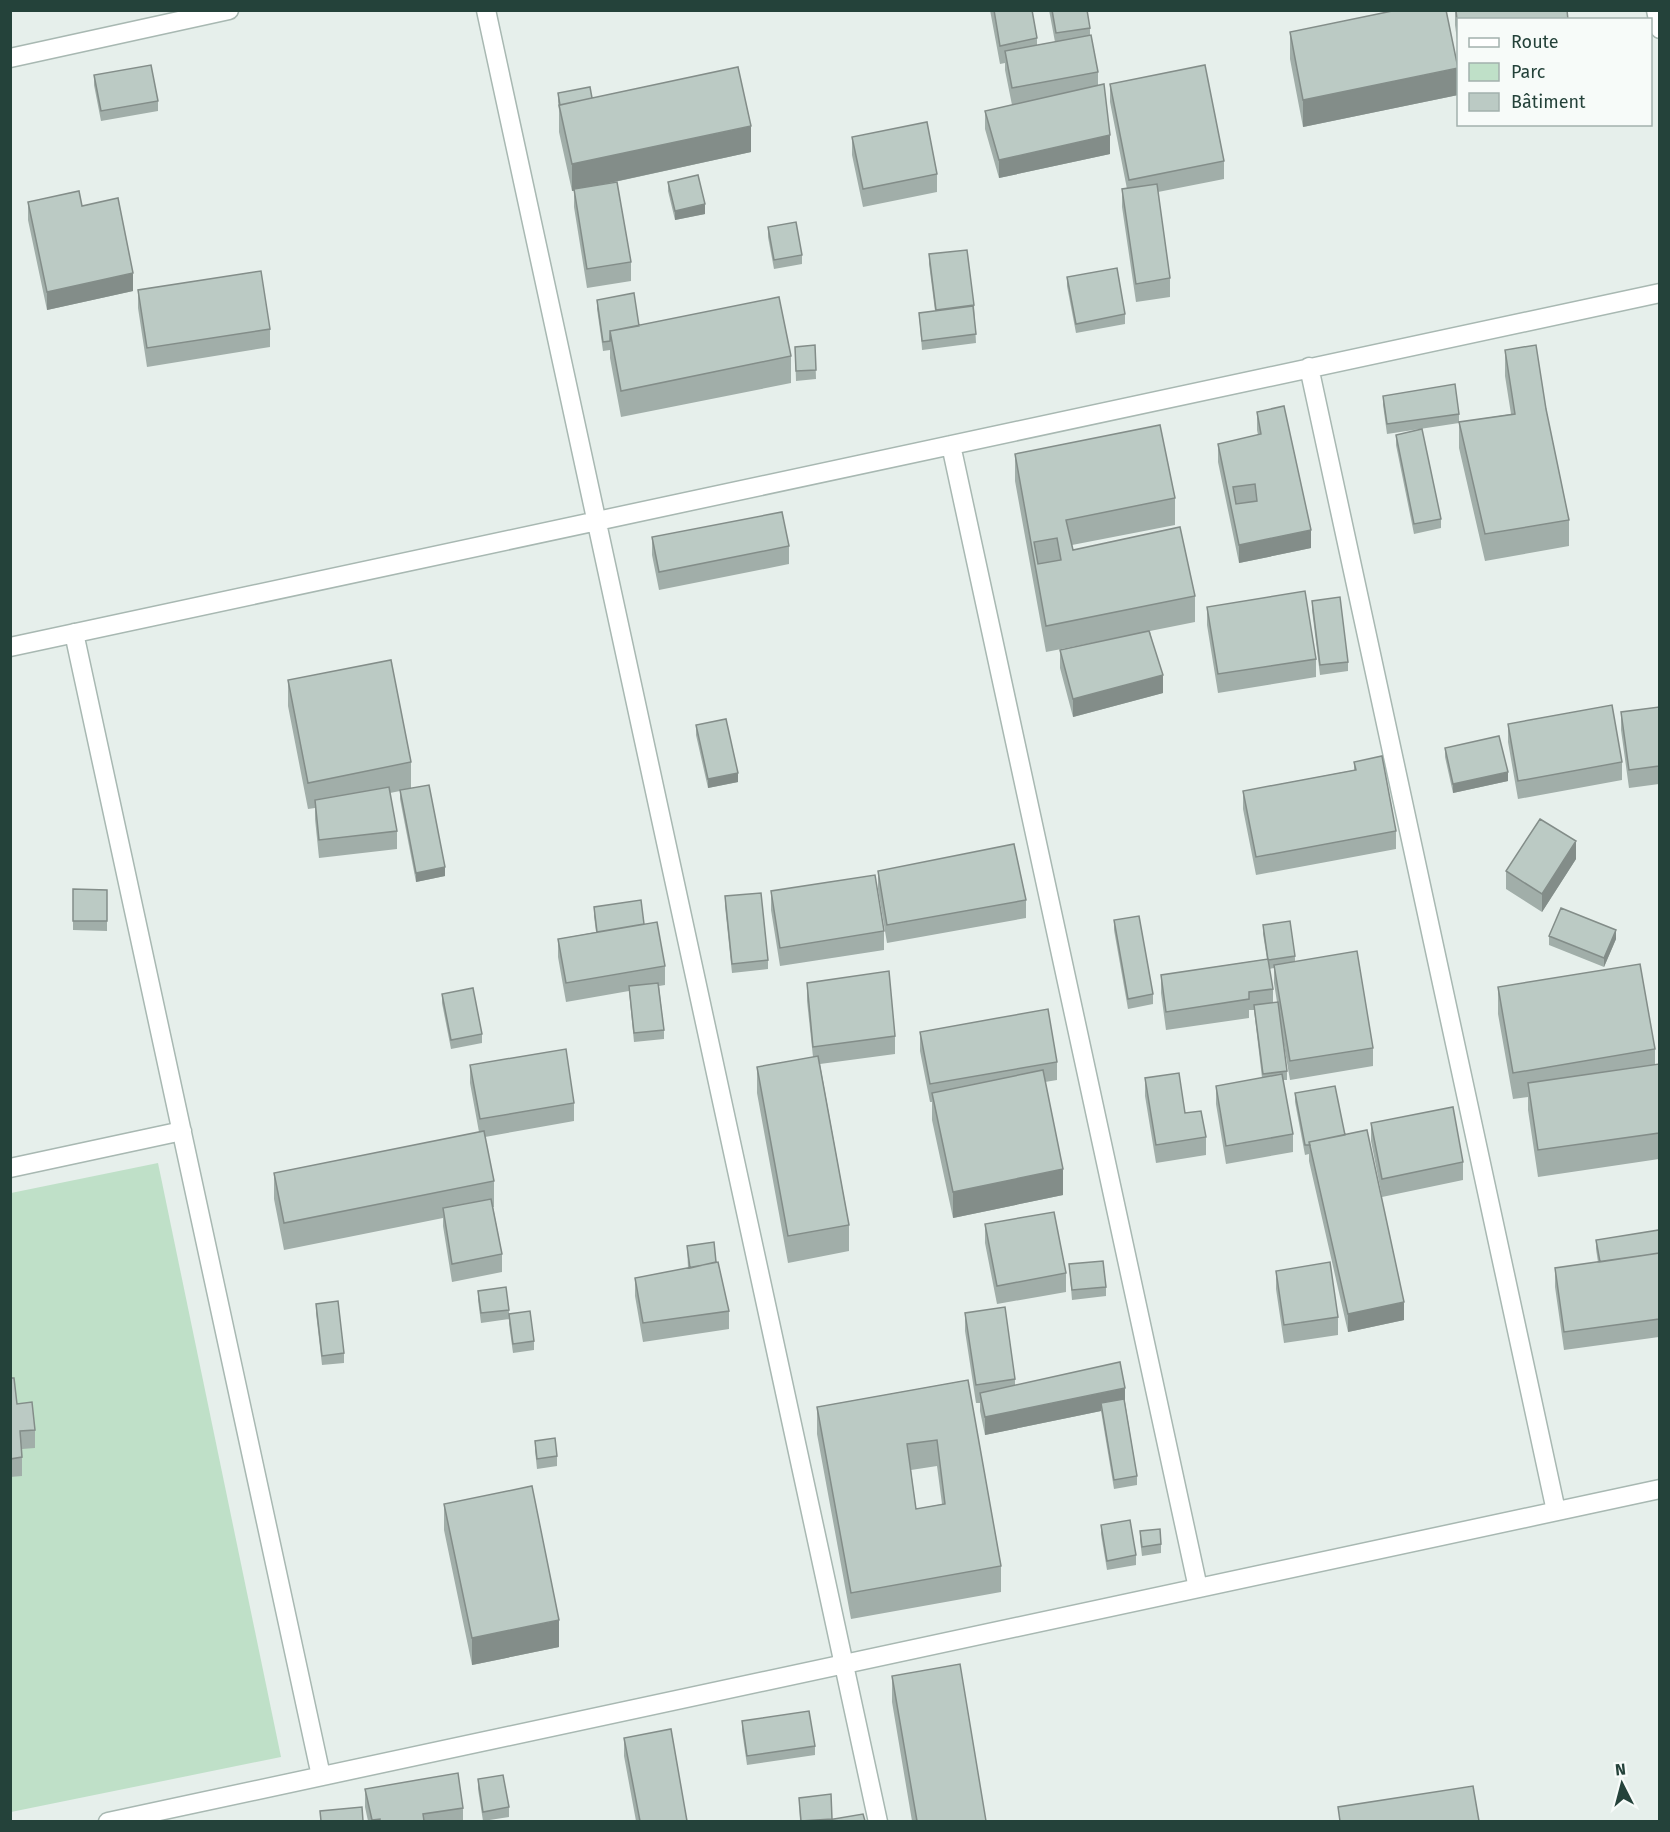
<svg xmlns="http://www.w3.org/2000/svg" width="1670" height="1832" viewBox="0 0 1670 1832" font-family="'Fira Sans',sans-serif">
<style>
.green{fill:#bfe0c8}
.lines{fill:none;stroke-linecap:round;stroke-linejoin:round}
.minor-casing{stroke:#a8b8b2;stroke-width:21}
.minor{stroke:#fff;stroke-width:18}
.wall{fill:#a1aea9;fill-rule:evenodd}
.shaded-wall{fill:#838d89}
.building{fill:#bbcac4;stroke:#838d89;stroke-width:1.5;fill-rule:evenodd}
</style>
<rect width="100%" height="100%" fill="#e6efeb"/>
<path class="green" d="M 158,1163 L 281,1757 L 11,1812 L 11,1193 Z"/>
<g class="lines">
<defs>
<path id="minor" d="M 486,10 L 878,1822
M 1656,10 L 1660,29
M 10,58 L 229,10
M 1309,367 L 1556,1511
M 951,445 L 1198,1588
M 74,633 L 321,1776
M 10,647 L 1660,293
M 10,1168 L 182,1131
M 108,1822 L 1660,1489"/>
</defs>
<use href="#minor" class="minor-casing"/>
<use href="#minor" class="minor"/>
</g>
<path class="wall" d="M 990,10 L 1032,10 L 1037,38 L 1037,45 L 1055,42 L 1049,10 L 1087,10 L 1090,28 L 1090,35 L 1098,72 L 1098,86 L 1110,154 L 999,178 L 985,129 L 985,111 L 1012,105 L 1005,70 L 1005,63 L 1000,64 Z
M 1455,10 L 1567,10 L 1458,20 L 1458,48 L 1455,25 Z
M 1290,32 L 1458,95 L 1303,127 L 1290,59 Z
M 94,75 L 158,101 L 158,111 L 101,121 L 94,85 Z
M 1110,84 L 1224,161 L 1224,179 L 1158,192 L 1170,278 L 1170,297 L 1136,302 L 1122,207 L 1122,189 L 1127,189 L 1110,102 Z
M 558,93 L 592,98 L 751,152 L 610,183 L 631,262 L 631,281 L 587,288 L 574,207 L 574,191 L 572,191 L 559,132 L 559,110 L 558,102 Z
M 852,137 L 937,174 L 937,192 L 863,207 L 852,155 Z
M 668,182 L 705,214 L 675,220 L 668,191 Z
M 28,202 L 82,206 L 133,291 L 47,310 L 28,220 Z
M 768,227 L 802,255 L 802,264 L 774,269 L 768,237 Z
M 929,254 L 974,305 L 976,343 L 922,350 L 919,313 L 935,311 L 929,264 Z
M 1067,277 L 1125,314 L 1125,324 L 1076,333 L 1067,286 Z
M 138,290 L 270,329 L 270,347 L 147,367 L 138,308 Z
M 597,300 L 639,326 L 791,356 L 791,383 L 621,417 L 610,358 L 610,350 L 603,351 L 597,309 Z
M 815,345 L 816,379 L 796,381 L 795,347 Z
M 1505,350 L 1546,409 L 1569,520 L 1569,546 L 1485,561 L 1459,448 L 1459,423 L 1387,434 L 1383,405 L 1383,396 L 1459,414 L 1459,422 L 1511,414 L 1505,376 Z
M 1257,412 L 1311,548 L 1239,563 L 1218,462 L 1218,444 L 1258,435 L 1257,430 Z
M 1396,435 L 1441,519 L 1441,528 L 1414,534 L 1396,445 Z
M 1015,454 L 1175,498 L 1175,525 L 1072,545 L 1073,550 L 1195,596 L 1195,622 L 1150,631 L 1163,693 L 1073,717 L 1060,668 L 1060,650 L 1133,635 L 1046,652 L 1015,481 Z
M 652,537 L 789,546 L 789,564 L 659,590 L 652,555 Z
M 1312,601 L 1348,662 L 1348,671 L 1320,675 L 1312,610 Z
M 1207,607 L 1316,659 L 1316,677 L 1218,693 L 1207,625 Z
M 288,680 L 411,762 L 411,788 L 445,876 L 416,882 L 400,799 L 400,791 L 390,793 L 397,831 L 397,849 L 319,858 L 315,819 L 315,808 L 308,809 L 288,706 Z
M 1659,707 L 1659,784 L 1629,788 L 1621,730 L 1621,712 Z
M 1508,724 L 1622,762 L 1622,780 L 1518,799 L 1508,742 Z
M 696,725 L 738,782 L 708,788 L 696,735 Z
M 1445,748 L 1508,781 L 1453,793 L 1445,757 Z
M 1354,762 L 1396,831 L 1396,849 L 1256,875 L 1243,809 L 1243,791 L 1354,770 Z
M 1576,859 L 1542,912 L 1506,889 L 1506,871 Z
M 878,871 L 1026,900 L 1026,918 L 887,943 L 878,889 Z
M 73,889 L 107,890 L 107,931 L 73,930 Z
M 771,891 L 884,931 L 884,950 L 780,966 L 771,910 Z
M 725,896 L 768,960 L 768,969 L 732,973 L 725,906 Z
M 594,907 L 644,924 L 665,966 L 665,985 L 659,986 L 664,1030 L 664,1039 L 634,1042 L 629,991 L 566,1002 L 558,957 L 558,939 L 596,932 L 594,916 Z
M 1114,920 L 1153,994 L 1153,1004 L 1128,1009 L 1114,930 Z
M 1263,925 L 1295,956 L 1295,961 L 1373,1048 L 1373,1066 L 1290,1080 L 1280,1022 L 1287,1071 L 1287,1080 L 1283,1080 L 1293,1134 L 1293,1152 L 1226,1164 L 1216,1104 L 1216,1086 L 1262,1078 L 1254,1010 L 1249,1010 L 1249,1018 L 1166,1030 L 1161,993 L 1161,975 L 1267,959 L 1263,934 ZM 1274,968 L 1274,983 L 1277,1002 L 1273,1003 L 1273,989 L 1269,969 Z
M 1549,936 L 1616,939 L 1604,967 L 1549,945 Z
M 807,983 L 895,1036 L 895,1054 L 820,1064 L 849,1225 L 849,1251 L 788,1263 L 757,1093 L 757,1067 L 813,1057 L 807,1001 Z
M 1498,987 L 1655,1049 L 1655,1064 L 1659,1064 L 1659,1159 L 1538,1177 L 1528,1110 L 1528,1097 L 1513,1099 L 1498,1014 Z
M 442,994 L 482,1034 L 482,1043 L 451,1049 L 442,1003 Z
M 920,1032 L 1057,1062 L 1057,1080 L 1045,1082 L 1063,1195 L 953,1218 L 932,1120 L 932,1102 L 930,1102 L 920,1051 Z
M 470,1065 L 574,1103 L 574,1121 L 485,1137 L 494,1181 L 494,1207 L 493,1207 L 502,1254 L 502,1272 L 452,1282 L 443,1226 L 443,1218 L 284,1250 L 274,1199 L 274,1173 L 479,1132 L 470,1083 Z
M 1145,1078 L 1185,1113 L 1206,1137 L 1206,1155 L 1156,1163 L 1145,1096 Z
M 1295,1093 L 1345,1135 L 1404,1320 L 1348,1332 L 1309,1161 L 1309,1154 L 1305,1155 L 1295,1102 Z
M 1371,1123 L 1463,1162 L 1463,1180 L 1382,1197 L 1371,1141 Z
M 985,1224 L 1066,1273 L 1066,1292 L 997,1304 L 985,1243 Z
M 1659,1230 L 1659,1337 L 1564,1350 L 1555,1287 L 1555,1268 L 1598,1262 L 1596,1249 L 1596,1240 Z
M 687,1246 L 716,1262 L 729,1311 L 729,1329 L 643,1342 L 635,1296 L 635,1278 L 688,1268 Z
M 1069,1264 L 1106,1287 L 1106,1296 L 1072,1300 Z
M 1276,1271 L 1338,1317 L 1338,1335 L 1284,1343 L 1276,1289 Z
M 478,1291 L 509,1310 L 509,1319 L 481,1323 L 478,1300 Z
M 316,1304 L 344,1353 L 344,1363 L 322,1365 L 316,1313 Z
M 965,1313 L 1015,1379 L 1015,1385 L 1125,1402 L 1137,1476 L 1137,1485 L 1114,1489 L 1101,1411 L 985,1435 L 980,1411 L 980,1403 L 976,1403 L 965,1331 Z
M 509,1314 L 534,1341 L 534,1350 L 513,1353 L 509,1324 Z
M 10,1378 L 17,1404 L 35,1430 L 35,1448 L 22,1449 L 22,1476 L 10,1477 Z
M 968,1380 L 1001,1566 L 1001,1592 L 851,1619 L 817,1434 L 817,1407 ZM 937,1466 L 942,1504 L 916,1509 L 911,1470 Z
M 535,1441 L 557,1456 L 557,1466 L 537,1469 L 535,1450 Z
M 444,1504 L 559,1647 L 472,1665 L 444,1530 Z
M 1101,1525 L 1136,1555 L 1136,1565 L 1107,1570 L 1101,1534 Z
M 1140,1531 L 1161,1544 L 1161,1553 L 1142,1556 L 1140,1540 Z
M 892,1676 L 986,1821 L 912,1821 L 892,1702 Z
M 742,1721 L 815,1746 L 815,1755 L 747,1765 L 742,1731 Z
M 624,1738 L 687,1821 L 636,1821 L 624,1756 Z
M 478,1779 L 509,1807 L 509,1817 L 483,1821 L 478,1789 Z
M 365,1789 L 463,1808 L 463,1821 L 368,1821 L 365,1807 Z
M 799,1798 L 832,1820 L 865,1821 L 800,1821 Z"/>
<path class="shaded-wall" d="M 1458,68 L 1458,95 L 1303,127 L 1303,100 Z
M 751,126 L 751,152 L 572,191 L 572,164 Z
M 1110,135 L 1110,154 L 999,178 L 999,160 Z
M 705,204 L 705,214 L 675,220 L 675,211 Z
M 133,273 L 133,291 L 47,310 L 47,292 Z
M 1311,530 L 1311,548 L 1239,563 L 1239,545 Z
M 1163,675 L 1163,693 L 1073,717 L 1073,699 Z
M 1508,772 L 1508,781 L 1453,793 L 1453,784 Z
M 738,773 L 738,782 L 708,788 L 708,779 Z
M 1576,841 L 1576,859 L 1542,912 L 1542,894 Z
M 445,867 L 445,876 L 416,882 L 416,873 Z
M 1616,930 L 1616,939 L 1604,967 L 1604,958 Z
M 1063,1169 L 1063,1195 L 953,1218 L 953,1192 Z
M 1404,1302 L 1404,1320 L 1348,1332 L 1348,1314 Z
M 1125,1388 L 1125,1406 L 1101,1403 L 1101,1411 L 985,1435 L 985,1417 Z
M 559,1620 L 559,1647 L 472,1665 L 472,1638 Z"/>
<path class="building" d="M 994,10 L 1032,10 L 1037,38 L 1000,46 Z
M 1052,10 L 1087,10 L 1090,28 L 1056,33 Z
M 1397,10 L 1446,10 L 1458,68 L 1303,100 L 1290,32 Z
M 1456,10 L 1567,10 L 1568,20 L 1458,20 L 1458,30 Z
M 1091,35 L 1098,72 L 1012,88 L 1005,51 Z
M 151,65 L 158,101 L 101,111 L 94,75 Z
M 1205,65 L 1224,161 L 1129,180 L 1110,84 Z
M 738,67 L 751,126 L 572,164 L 559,105 Z
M 1104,84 L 1110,135 L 999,160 L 985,111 Z
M 590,87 L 592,98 L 560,105 L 558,93 Z
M 927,122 L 937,174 L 863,189 L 852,137 Z
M 698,175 L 705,204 L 675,211 L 668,182 Z
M 617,182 L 631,262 L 587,269 L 574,189 Z
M 1157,184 L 1170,278 L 1136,284 L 1122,189 Z
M 79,191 L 82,206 L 118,198 L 133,273 L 47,292 L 28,202 Z
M 796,222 L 802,255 L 774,260 L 768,227 Z
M 967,250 L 974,305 L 936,310 L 929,254 Z
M 1117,268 L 1125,314 L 1076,324 L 1067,277 Z
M 261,271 L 270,329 L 147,348 L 138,290 Z
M 634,293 L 639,326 L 610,331 L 610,341 L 603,342 L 597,300 Z
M 779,297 L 791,356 L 621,391 L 610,331 Z
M 973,306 L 976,334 L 922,341 L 919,313 Z
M 815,345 L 816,370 L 796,371 L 795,347 Z
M 1536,345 L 1546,409 L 1569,520 L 1485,534 L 1459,422 L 1515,414 L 1505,350 Z
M 1455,384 L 1459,414 L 1387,424 L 1383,396 Z
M 1284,406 L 1311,530 L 1239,545 L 1218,444 L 1261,434 L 1257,412 ZM 1255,484 L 1257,501 L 1236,504 L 1233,487 Z
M 1160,425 L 1175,498 L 1066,520 L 1073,550 L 1180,527 L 1195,596 L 1046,626 L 1015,454 ZM 1057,538 L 1061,560 L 1038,564 L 1034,542 Z
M 1422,429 L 1441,519 L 1414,524 L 1396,435 Z
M 782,512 L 789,546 L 659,572 L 652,537 Z
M 1305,591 L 1316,659 L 1218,674 L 1207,607 Z
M 1340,597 L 1348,662 L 1320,665 L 1312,601 Z
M 1149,631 L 1163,675 L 1073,699 L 1060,650 Z
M 391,660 L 411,762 L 308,783 L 288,680 Z
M 1612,705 L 1622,762 L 1518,781 L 1508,724 Z
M 1659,707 L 1659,766 L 1629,770 L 1621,712 Z
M 726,719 L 738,773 L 708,779 L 696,725 Z
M 1499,736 L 1508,772 L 1453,784 L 1445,748 Z
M 1382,756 L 1396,831 L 1256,857 L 1243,791 L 1356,770 L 1354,762 Z
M 429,785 L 445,867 L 416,873 L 400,790 Z
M 389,787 L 397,831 L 319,840 L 315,800 Z
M 1540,819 L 1576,841 L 1542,894 L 1506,871 Z
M 1014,844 L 1026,900 L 887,925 L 878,871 Z
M 875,875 L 884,931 L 780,948 L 771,891 Z
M 73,889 L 107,890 L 107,921 L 73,921 Z
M 761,893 L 768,960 L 732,964 L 725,896 Z
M 641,900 L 644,924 L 597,932 L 594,907 Z
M 1561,908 L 1616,930 L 1604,958 L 1549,936 Z
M 1139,916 L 1153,994 L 1128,999 L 1114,920 Z
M 1290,921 L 1295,956 L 1268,960 L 1263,925 Z
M 657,922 L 665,966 L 566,983 L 558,939 Z
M 1357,951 L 1373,1048 L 1290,1061 L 1274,965 Z
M 1268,959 L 1273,989 L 1249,992 L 1249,999 L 1166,1012 L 1161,975 Z
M 1640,964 L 1655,1049 L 1513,1073 L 1498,987 Z
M 889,971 L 895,1036 L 813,1047 L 807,983 Z
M 658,983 L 664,1030 L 634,1033 L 629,986 Z
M 473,988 L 482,1034 L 451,1040 L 442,994 Z
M 1278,1002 L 1287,1071 L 1263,1074 L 1254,1005 Z
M 1048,1009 L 1057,1062 L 930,1084 L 920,1032 Z
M 566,1049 L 574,1103 L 480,1119 L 470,1065 Z
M 818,1056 L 849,1225 L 788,1236 L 757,1067 Z
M 1659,1064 L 1659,1133 L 1538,1150 L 1528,1083 Z
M 1043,1070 L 1063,1169 L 953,1192 L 932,1093 Z
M 1179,1073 L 1185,1113 L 1201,1111 L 1206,1137 L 1156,1145 L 1145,1078 Z
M 1282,1074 L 1293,1134 L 1226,1146 L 1216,1086 Z
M 1335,1086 L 1345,1135 L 1309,1142 L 1310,1145 L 1305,1145 L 1295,1093 Z
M 1453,1107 L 1463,1162 L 1382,1179 L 1371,1123 Z
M 1367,1130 L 1404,1302 L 1348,1314 L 1309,1142 Z
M 484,1131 L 494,1181 L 284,1223 L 274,1173 Z
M 491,1199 L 502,1254 L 452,1264 L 443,1208 Z
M 1054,1212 L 1066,1273 L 997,1286 L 985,1224 Z
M 1659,1230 L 1659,1253 L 1600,1262 L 1596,1240 Z
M 714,1242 L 716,1262 L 690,1268 L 687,1246 Z
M 1659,1253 L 1659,1319 L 1564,1332 L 1555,1268 Z
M 1103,1261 L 1106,1287 L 1072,1290 L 1069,1264 Z
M 718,1262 L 729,1311 L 643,1323 L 635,1278 Z
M 1330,1262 L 1338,1317 L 1284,1325 L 1276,1271 Z
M 506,1287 L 509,1310 L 481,1313 L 478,1291 Z
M 338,1301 L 344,1353 L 322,1356 L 316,1304 Z
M 1005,1307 L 1015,1379 L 976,1385 L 965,1313 Z
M 530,1311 L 534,1341 L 513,1344 L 509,1314 Z
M 1120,1362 L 1125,1388 L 985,1417 L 980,1393 Z
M 10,1378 L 14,1378 L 17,1404 L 32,1402 L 35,1430 L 20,1431 L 22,1457 L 10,1459 Z
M 968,1380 L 1001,1566 L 851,1593 L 817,1407 ZM 937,1440 L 945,1504 L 916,1509 L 907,1444 Z
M 1124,1399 L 1137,1476 L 1114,1480 L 1101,1403 Z
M 555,1438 L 557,1456 L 537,1459 L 535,1441 Z
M 532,1486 L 559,1620 L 472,1638 L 444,1504 Z
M 1130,1520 L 1136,1555 L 1107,1561 L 1101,1525 Z
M 1160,1529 L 1161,1544 L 1142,1547 L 1140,1531 Z
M 960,1664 L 986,1821 L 917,1821 L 892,1676 Z
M 809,1711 L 815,1746 L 747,1756 L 742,1721 Z
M 671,1729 L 687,1821 L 640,1821 L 624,1738 Z
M 458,1773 L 463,1808 L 423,1814 L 424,1821 L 380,1821 L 380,1819 L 372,1820 L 365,1789 Z
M 503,1775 L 509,1807 L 483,1812 L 478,1779 Z
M 1473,1786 L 1479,1821 L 1340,1821 L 1338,1807 Z
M 831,1794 L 832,1819 L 801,1821 L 799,1798 Z
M 362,1807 L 363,1821 L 321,1821 L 320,1811 Z
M 863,1814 L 865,1821 L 822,1821 Z"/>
<rect width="1670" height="1832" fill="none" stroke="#24423a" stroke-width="24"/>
<rect x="1457" y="18" width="195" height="108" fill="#f7fbf9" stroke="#a3b1ad" stroke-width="1.5"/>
<rect x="1469" y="38" width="30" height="9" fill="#ffffff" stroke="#a3b1ad" stroke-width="1.5"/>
<text x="1511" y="48" font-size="18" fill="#24423a">Route</text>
<rect x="1469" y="63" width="30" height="18" fill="#bfe0c8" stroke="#a3b1ad" stroke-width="1.5"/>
<text x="1511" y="78" font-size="18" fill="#24423a">Parc</text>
<rect x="1469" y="93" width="30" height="18" fill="#bbcac4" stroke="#a3b1ad" stroke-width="1.5"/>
<text x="1511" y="108" font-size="18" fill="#24423a">Bâtiment</text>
<g transform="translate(1622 1784) rotate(354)" stroke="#f7fbf9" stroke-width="4.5" paint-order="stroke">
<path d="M0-4.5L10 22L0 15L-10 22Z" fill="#24423a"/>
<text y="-9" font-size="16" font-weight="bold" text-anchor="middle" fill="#24423a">N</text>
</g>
</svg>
